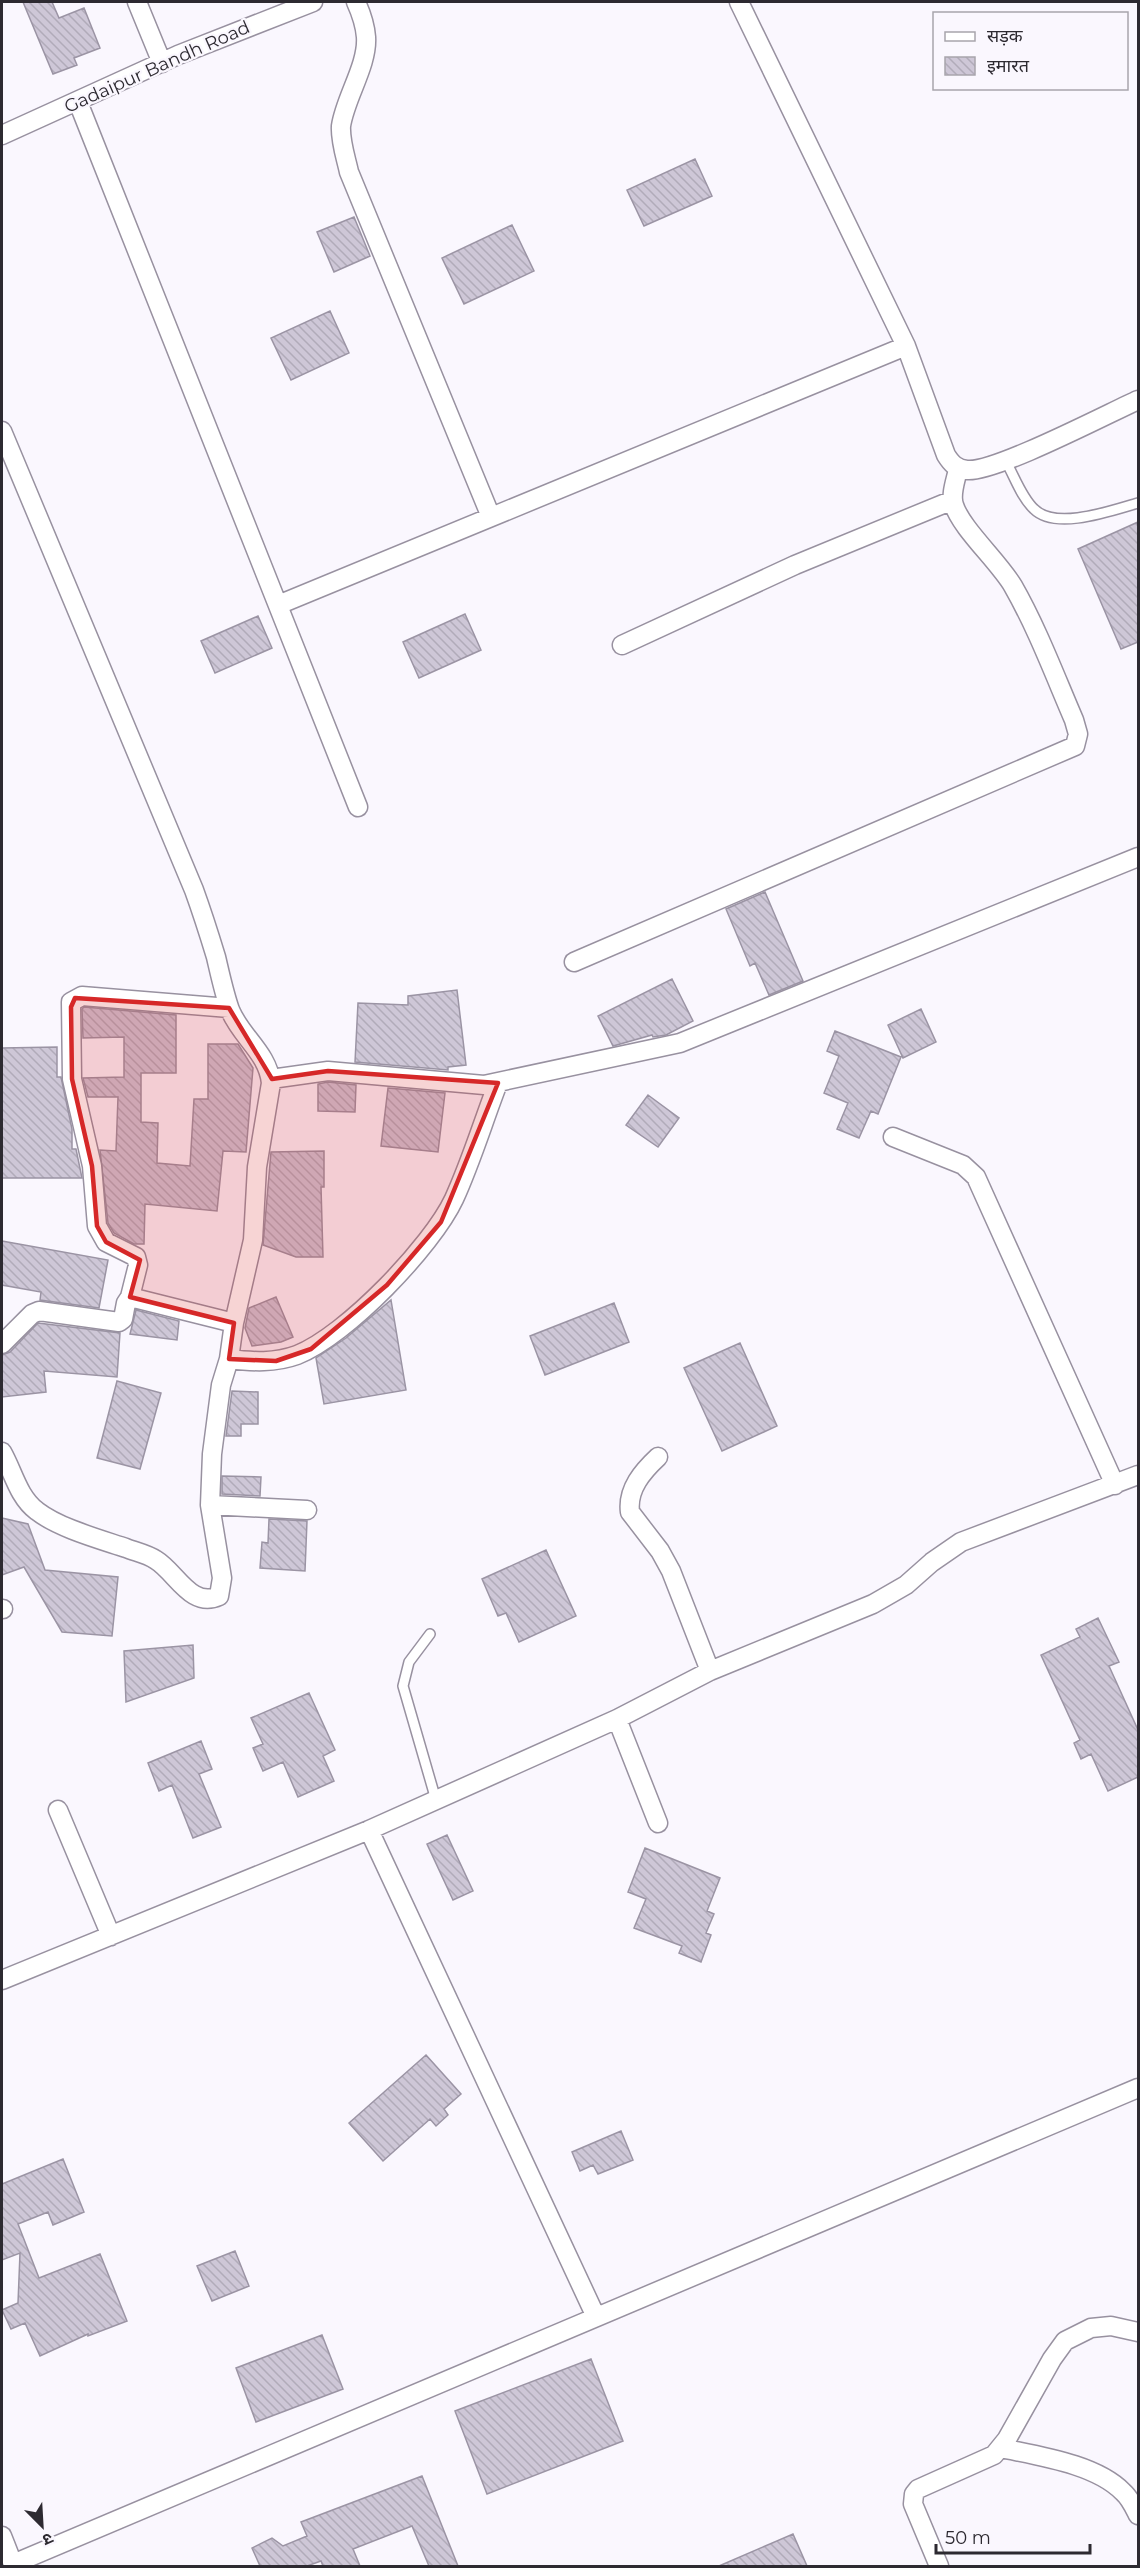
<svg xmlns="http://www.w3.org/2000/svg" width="1140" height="2568" viewBox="0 0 1140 2568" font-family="Montserrat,'Noto Sans Devanagari',sans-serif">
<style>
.building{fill:url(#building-back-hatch);stroke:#9b94a4;stroke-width:1.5}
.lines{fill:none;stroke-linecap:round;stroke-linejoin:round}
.service-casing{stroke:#9891a0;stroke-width:12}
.minor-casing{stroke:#9891a0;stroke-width:21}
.service{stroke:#fff;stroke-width:9}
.minor{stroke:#fff;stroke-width:18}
.marked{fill:#d62828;fill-opacity:0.2;stroke:#d62828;stroke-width:4.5;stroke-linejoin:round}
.labels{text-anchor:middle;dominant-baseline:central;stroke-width:4.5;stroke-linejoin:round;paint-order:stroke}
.street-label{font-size:18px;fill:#2d2a31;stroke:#faf7fe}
</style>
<defs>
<pattern id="building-back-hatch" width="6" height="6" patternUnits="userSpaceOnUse" patternTransform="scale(1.5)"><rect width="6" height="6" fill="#cec7d7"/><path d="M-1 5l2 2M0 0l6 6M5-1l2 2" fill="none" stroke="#b1abb9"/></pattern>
</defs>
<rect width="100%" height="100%" fill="#faf7fe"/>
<path class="building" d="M 23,2 L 52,2 L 59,18 L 84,8 L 100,48 L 74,58 L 77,65 L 53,74 Z
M 695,159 L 712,196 L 644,226 L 627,190 Z
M 354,217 L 370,256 L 334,272 L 317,232 Z
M 512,225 L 534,271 L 464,304 L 442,258 Z
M 330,311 L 349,353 L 291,380 L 271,338 Z
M 1138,522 L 1138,642 L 1121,649 L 1078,549 Z
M 465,614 L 481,650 L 419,678 L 403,642 Z
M 258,616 L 272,648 L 215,673 L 201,641 Z
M 765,892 L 803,981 L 769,995 L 755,963 L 750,966 L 726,909 Z
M 672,979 L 693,1021 L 666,1035 L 653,1037 L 652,1035 L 613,1046 L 598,1016 Z
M 457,990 L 466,1065 L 448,1067 L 448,1070 L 355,1062 L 358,1003 L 408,1005 L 408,996 Z
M 84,1007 L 176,1015 L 176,1073 L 141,1073 L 141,1122 L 158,1123 L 157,1163 L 190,1166 L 194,1099 L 208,1099 L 208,1044 L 238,1044 L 253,1068 L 246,1152 L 223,1151 L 217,1211 L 145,1204 L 144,1244 L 134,1244 L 114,1233 L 108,1223 L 100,1150 L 116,1151 L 118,1097 L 88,1097 L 83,1078 L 124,1077 L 124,1037 L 83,1038 L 82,1009 Z
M 921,1009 L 936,1042 L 903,1058 L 888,1025 Z
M 835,1031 L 901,1057 L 878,1114 L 871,1111 L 859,1138 L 837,1129 L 848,1103 L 824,1093 L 839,1056 L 827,1051 Z
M 57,1047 L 57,1077 L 61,1077 L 72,1129 L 72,1149 L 76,1149 L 82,1178 L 2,1178 L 2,1048 Z
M 328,1082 L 356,1085 L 355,1112 L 318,1111 L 318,1084 Z
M 388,1088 L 445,1093 L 438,1152 L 381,1146 Z
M 648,1095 L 679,1118 L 658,1147 L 626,1125 Z
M 324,1151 L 324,1187 L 321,1187 L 323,1257 L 296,1257 L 263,1245 L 271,1152 Z
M 2,1241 L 108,1260 L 99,1308 L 40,1300 L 41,1292 L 2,1285 Z
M 276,1297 L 293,1337 L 281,1342 L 252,1346 L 245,1328 L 249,1308 Z
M 391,1300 L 406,1390 L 324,1404 L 316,1358 L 346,1338 Z
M 614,1303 L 629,1342 L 545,1375 L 530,1336 Z
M 136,1310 L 179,1321 L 177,1340 L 130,1334 Z
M 38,1323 L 120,1333 L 117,1377 L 44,1371 L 46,1392 L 2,1397 L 2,1355 L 10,1352 Z
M 740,1343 L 777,1426 L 722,1451 L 684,1368 Z
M 117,1381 L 161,1393 L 140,1469 L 97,1458 Z
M 232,1391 L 258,1392 L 258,1424 L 241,1424 L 241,1436 L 226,1436 Z
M 222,1476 L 261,1477 L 260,1496 L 222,1494 Z
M 2,1518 L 28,1524 L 45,1570 L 118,1577 L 112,1636 L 62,1632 L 24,1567 L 2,1575 Z
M 269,1519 L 307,1521 L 305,1571 L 260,1568 L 262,1542 L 268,1543 Z
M 546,1550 L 576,1616 L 519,1642 L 506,1613 L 498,1616 L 482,1579 Z
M 1098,1618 L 1119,1662 L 1109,1666 L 1138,1730 L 1138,1777 L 1108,1791 L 1091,1754 L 1081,1759 L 1074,1743 L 1080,1740 L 1041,1655 L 1080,1637 L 1076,1629 Z
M 193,1645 L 194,1678 L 126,1702 L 124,1651 Z
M 309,1693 L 335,1750 L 323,1756 L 334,1781 L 298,1797 L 283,1762 L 263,1771 L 253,1748 L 263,1744 L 251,1718 Z
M 201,1741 L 212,1769 L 199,1774 L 221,1827 L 193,1838 L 172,1785 L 159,1791 L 148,1763 Z
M 447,1835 L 473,1891 L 453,1900 L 427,1844 Z
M 645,1848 L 720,1878 L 707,1911 L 714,1914 L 706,1933 L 711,1935 L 701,1962 L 679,1953 L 682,1946 L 634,1928 L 646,1899 L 628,1892 Z
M 426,2055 L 461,2094 L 444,2109 L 448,2115 L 436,2126 L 430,2119 L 383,2161 L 349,2123 Z
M 621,2131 L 633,2160 L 598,2174 L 593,2165 L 580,2171 L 572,2152 Z
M 63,2159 L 84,2212 L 53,2225 L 48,2212 L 18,2224 L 39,2278 L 100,2254 L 127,2321 L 88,2336 L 88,2334 L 40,2356 L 25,2323 L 11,2329 L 2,2310 L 18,2303 L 20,2253 L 2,2260 L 2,2184 Z
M 235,2251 L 249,2286 L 212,2301 L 197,2266 Z
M 322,2335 L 343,2389 L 256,2422 L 236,2368 Z
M 591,2359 L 623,2441 L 487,2494 L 455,2411 Z
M 422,2476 L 458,2566 L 429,2566 L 412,2526 L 353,2549 L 360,2566 L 323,2566 L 321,2561 L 307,2566 L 260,2566 L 252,2548 L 272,2538 L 283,2546 L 307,2536 L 301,2522 Z
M 793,2534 L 807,2566 L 719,2566 Z"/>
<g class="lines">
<defs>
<path id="service" d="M 1005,460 C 1014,475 1021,497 1034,509 C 1056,531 1113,510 1138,503
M 430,1634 L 409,1662 L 403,1686 L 436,1800"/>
<path id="minor" d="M 137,2 L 162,63
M 356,2 C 361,13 365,24 366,37 C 368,65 345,98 341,126 C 340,141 346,158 349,172 L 491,517
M 739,2 L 906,346 L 946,455 C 951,463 956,469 967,470 C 994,473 1107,414 1138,400
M 78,102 L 358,807
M 2,135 L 178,55 L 313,2
M 2,431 L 194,890 C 202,912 209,934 216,957 C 220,974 224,993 230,1010 C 241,1037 268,1053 271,1083 L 257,1167 L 253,1240 L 234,1323 L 229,1359 L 221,1385 L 212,1454 L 210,1505 L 222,1578 L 219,1596 C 191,1609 176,1572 156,1560 C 147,1554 136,1552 126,1548 C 99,1539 59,1528 37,1511 C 18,1497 13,1471 2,1452
M 278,605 L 906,346
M 622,645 L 795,565 L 953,500
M 574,962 L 1075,746 L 1078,734 L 1074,720 C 1055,676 1037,628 1013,586 C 999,562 961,528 954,505 C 950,494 956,480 958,469
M 271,1079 L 328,1071 L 484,1085 L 680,1043 L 1138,857
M 893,1137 L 963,1165 L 976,1177 L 1115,1485
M 130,1297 L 138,1265 L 136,1257 L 106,1242 L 97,1226 L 92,1166 L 72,1079 L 71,1002 L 82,996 L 229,1008
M 2,1344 L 32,1314 L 39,1311 L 119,1322 L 123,1319 L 126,1303 L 130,1297 L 234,1323
M 229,1359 C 253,1362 275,1363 297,1355 C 346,1336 432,1246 454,1199 C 471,1162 483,1122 498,1083
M 658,1457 C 643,1471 627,1489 630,1512 L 660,1551 L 671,1571 L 710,1671
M 210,1505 L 307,1510
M 2,1609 L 3,1609
M 617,1719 L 658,1823
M 58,1810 L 111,1936
M 369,1830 L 596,2317
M 2,1980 L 369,1830 L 617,1719 L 710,1671 L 873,1604 L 906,1585 L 932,1562 L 961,1542 L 1138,1475
M 1001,2448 C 1038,2456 1096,2464 1123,2492 C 1130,2498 1134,2507 1138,2515
M 2,2536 L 13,2564
M 14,2566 L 13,2564 L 1138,2088
M 939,2566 L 913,2504 L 914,2494 L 918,2489 L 994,2455 L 1007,2439 L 1052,2359 L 1065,2341 L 1091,2328 L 1111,2326 L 1138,2332"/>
</defs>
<use href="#service" class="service-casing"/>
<use href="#minor" class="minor-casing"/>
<use href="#service" class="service"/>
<use href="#minor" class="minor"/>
</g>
<path class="marked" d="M 75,998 L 229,1008 L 272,1079 L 328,1071 L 498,1083 L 441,1222 L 387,1285 L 311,1349 L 276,1361 L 229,1359 L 234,1323 L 130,1297 L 140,1260 L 106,1242 L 97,1226 L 92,1166 L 72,1079 L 71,1007 Z"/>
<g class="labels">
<g class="street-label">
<text transform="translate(157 67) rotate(-24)">Gadaipur Bandh Road</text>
</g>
</g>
<rect width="1140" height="2568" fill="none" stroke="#2d2a31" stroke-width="6"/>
<rect x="933" y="12" width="195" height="78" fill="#faf7fe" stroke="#a8a5ac" stroke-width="1.5"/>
<rect x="945" y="32" width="30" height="9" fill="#ffffff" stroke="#a8a5ac" stroke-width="1.5"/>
<text x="987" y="42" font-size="18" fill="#2d2a31">सड़क</text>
<rect x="945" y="57" width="30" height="18" fill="url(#building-back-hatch)" stroke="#a8a5ac" stroke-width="1.5"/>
<text x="987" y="72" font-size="18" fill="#2d2a31">इमारत</text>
<g transform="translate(42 2526) rotate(156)" stroke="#faf7fe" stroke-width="4.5" paint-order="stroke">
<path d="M0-4.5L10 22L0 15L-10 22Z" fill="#2d2a31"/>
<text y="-9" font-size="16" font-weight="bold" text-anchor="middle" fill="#2d2a31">उ</text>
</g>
<path d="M936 2544v9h154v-9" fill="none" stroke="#2d2a31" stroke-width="3"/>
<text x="945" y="2544" font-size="18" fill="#2d2a31" stroke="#faf7fe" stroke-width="4.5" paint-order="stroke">50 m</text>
</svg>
